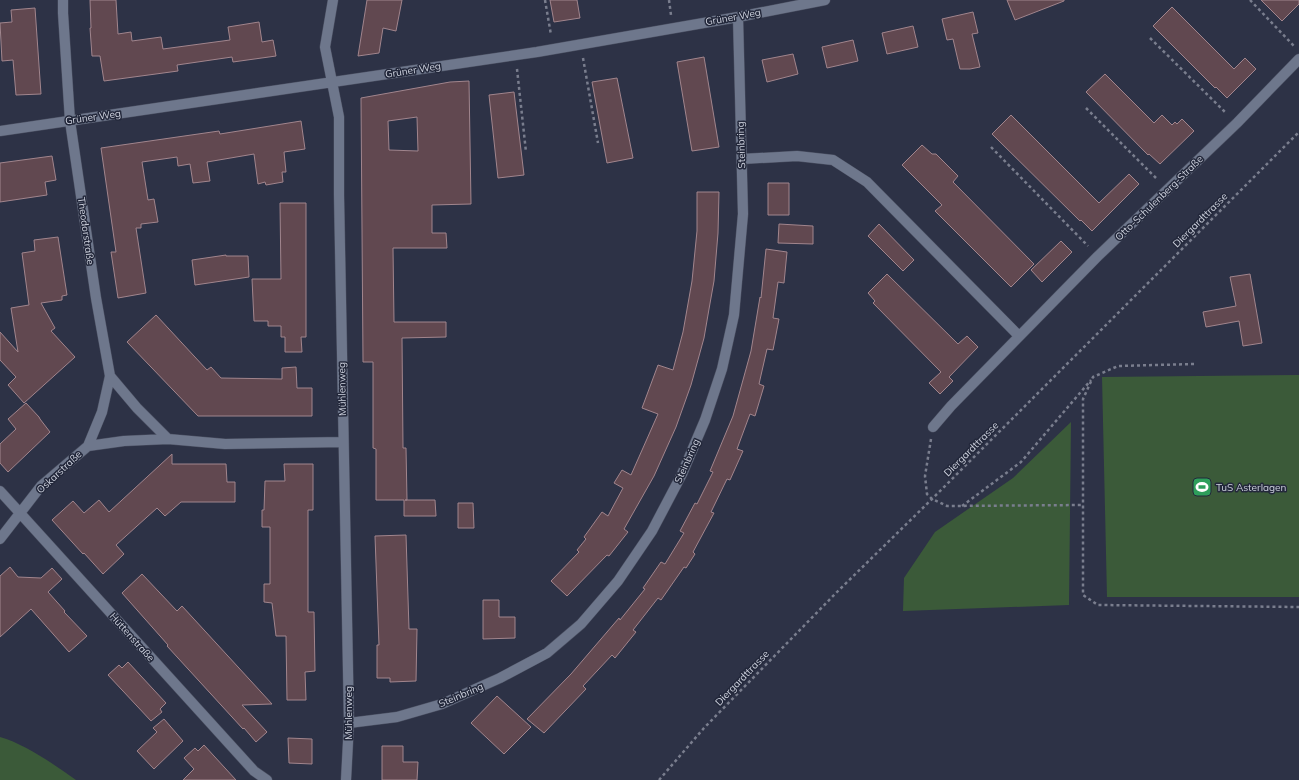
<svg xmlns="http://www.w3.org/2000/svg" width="1299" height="780" viewBox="0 0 1299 780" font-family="Mulish,sans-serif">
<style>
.green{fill:#3b5a39}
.building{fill:#614850;stroke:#a1858d;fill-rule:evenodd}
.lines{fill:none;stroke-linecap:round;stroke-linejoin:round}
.minor-casing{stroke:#4a4f61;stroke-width:11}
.path{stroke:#7a7e8e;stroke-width:2.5;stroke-dasharray:3 3;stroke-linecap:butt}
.minor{stroke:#6e778c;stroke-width:10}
.labels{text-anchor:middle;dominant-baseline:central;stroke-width:3;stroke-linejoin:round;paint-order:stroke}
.street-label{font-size:10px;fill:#ced2de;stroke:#23283b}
.poi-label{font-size:10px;fill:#ced2de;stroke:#23283b;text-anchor:start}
</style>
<rect width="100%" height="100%" fill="#2d3246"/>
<path class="green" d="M 1299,375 L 1299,597 L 1107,597 L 1102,377 Z
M 1071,422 L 1069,605 L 903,611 L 904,578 L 935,532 L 1013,478 Z
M 0,737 C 25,744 55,765 76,780 L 0,780 Z"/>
<path class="building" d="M 90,0 L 116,0 L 118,34 L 131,32 L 132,41 L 161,37 L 163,49 L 230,40 L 228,27 L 259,22 L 262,42 L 273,40 L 276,56 L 233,62 L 232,57 L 177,65 L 178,71 L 104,81 L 100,56 L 92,56 L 90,28 L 91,28 Z
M 367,0 L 402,0 L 396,31 L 383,28 L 379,53 L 358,56 Z
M 550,0 L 577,0 L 580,18 L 554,22 Z
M 1007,0 L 1064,0 L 1064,1 L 1015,20 Z
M 1261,0 L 1299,0 L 1299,4 L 1282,21 Z
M 1172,7 L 1234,69 L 1245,58 L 1256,69 L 1227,98 L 1216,87 L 1215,88 L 1153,26 Z
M 35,8 L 41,94 L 16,95 L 13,60 L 2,61 L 0,23 L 12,22 L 11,10 Z
M 973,12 L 978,33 L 972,34 L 980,67 L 970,69 L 960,69 L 953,39 L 947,40 L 942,19 Z
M 913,26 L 918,47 L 887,54 L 882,33 Z
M 853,40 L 858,61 L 827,68 L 822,47 Z
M 793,54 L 798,74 L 767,82 L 762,60 Z
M 704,57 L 719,147 L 692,151 L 677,62 Z
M 1105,74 L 1154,123 L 1162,115 L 1172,125 L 1175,122 L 1177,124 L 1182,119 L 1194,131 L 1160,164 L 1149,154 L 1148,155 L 1086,92 Z
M 617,78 L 633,158 L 607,163 L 592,82 Z
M 469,81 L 471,204 L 432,205 L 432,233 L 446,233 L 447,248 L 393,248 L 394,322 L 446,322 L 446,337 L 402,338 L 403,448 L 406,448 L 407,500 L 405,500 L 435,500 L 436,516 L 404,516 L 404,500 L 376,500 L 376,449 L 373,448 L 373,362 L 363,362 L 361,98 L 450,82 ZM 417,117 L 418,151 L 389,150 L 388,121 Z
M 514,92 L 524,175 L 498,178 L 489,95 Z
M 1011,115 L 1099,203 L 1129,174 L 1139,184 L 1092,231 L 1081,220 L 1080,221 L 992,134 Z
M 301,121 L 305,149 L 284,152 L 286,172 L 282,172 L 283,182 L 266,185 L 265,182 L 258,184 L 254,154 L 207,162 L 210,181 L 193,183 L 190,164 L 178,166 L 177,157 L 142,162 L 148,200 L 154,199 L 158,222 L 141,224 L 141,228 L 136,228 L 146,293 L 118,298 L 111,252 L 116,252 L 101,148 L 219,131 L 220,134 Z
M 922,145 L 932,154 L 936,154 L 958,176 L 953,182 L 1034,264 L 1011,287 L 935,211 L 942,205 L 902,165 Z
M 52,156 L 56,180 L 45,182 L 47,195 L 0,202 L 0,163 Z
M 768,183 L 789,183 L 789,215 L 768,215 Z
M 697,192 L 719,192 L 718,233 L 714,281 L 709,309 L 704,338 L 691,385 L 676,427 L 654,476 L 624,529 L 628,532 L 609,556 L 607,555 L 567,596 L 551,581 L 579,552 L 577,550 L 586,539 L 584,537 L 602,512 L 608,516 L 623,488 L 614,483 L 622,470 L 631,475 L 658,414 L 642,408 L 658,365 L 673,370 L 683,332 L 692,281 L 697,231 Z
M 280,203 L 306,203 L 306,337 L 301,337 L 302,352 L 285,352 L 285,337 L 281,337 L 281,326 L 268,326 L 268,321 L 254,321 L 252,279 L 281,279 Z
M 779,224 L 813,226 L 813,244 L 778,243 Z
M 879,224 L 914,260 L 903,271 L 868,236 Z
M 58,237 L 67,295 L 62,296 L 62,300 L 41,303 L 55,328 L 51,331 L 75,357 L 24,403 L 8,385 L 16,377 L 0,360 L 0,332 L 18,352 L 11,308 L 29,305 L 22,253 L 35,251 L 34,240 Z
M 1061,241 L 1072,252 L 1042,282 L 1031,270 Z
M 766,249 L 787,252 L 784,283 L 778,282 L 773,318 L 779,319 L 773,350 L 767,349 L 759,384 L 764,386 L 755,416 L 750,414 L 737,449 L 743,451 L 730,480 L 727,479 L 711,512 L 714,513 L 693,552 L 695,554 L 686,568 L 684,567 L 661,600 L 658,598 L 633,630 L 636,632 L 615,658 L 612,655 L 583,686 L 586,689 L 544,733 L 527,719 L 571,674 L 619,618 L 620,620 L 645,589 L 643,588 L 661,562 L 665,564 L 684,533 L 680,531 L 695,503 L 697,504 L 713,472 L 710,471 L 733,416 L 751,351 L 760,297 L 761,298 Z
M 226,255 L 226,256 L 248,256 L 249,277 L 195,285 L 192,260 Z
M 887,274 L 958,344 L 967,336 L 978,347 L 949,377 L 953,381 L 940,394 L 929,383 L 941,372 L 873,303 L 875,301 L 868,293 Z
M 1250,274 L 1262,343 L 1243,346 L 1239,321 L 1206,327 L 1203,312 L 1236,306 L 1230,277 Z
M 156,315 L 207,370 L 211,367 L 221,378 L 282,379 L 282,368 L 296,367 L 297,388 L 312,388 L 312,416 L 198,416 L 127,342 Z
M 26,403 L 39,417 L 40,419 L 50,432 L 8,472 L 0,463 L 0,444 L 16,429 L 8,419 Z
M 172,454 L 172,464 L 226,464 L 227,482 L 235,482 L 235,502 L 181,502 L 165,516 L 157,508 L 116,545 L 124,554 L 103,574 L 84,553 L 83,554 L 52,520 L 73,501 L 84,513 L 99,500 L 109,512 Z
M 284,464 L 313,464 L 313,510 L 308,510 L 308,612 L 314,612 L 315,671 L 305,672 L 306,700 L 287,700 L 286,636 L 276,636 L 272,603 L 264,602 L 264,584 L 270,584 L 270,527 L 262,527 L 262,510 L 264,510 L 265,481 L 285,481 Z
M 458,503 L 473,503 L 474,528 L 458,528 Z
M 406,535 L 409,629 L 417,629 L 416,681 L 390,682 L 390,678 L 377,678 L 377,645 L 379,645 L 375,536 Z
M 10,567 L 18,577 L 41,578 L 52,568 L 62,579 L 48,592 L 65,611 L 64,612 L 87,636 L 69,652 L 31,609 L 0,637 L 0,576 Z
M 142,574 L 177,611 L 182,606 L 272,704 L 242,705 L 267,732 L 256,742 L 244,728 L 243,729 L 167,646 L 168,645 L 122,593 Z
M 483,600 L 499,600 L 499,617 L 515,617 L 515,638 L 483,639 Z
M 128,662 L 166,703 L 160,709 L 162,712 L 151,721 L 108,675 L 119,665 L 122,668 Z
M 497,696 L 531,727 L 504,754 L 471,723 Z
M 164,719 L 183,741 L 154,769 L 137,751 L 157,732 L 153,728 Z
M 288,738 L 312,739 L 312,764 L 289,763 Z
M 204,745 L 214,756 L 236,780 L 183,780 L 194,769 L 184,758 L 195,748 L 198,751 Z
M 382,746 L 403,746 L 403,762 L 418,762 L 417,780 L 382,780 Z"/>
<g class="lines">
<defs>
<path id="minor" d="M 63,0 L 63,13 L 70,121 L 96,298 L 110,376 L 137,408 L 168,439 L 225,444 L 343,442
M 333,0 L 325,47 L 339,117 L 339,195 L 349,723 L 346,780
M 0,131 L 537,52 L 738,17 L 825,0
M 742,159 L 797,156 L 833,160 L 867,182 L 1019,336
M 933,427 L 951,406 L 1098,256 L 1237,123 L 1299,59
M 88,446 L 124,441 L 168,439
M 0,491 L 254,771 L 267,780
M 0,539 L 41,486 L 88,446 L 102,412 L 110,376
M 349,723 L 397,717 L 442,704 L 500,678 L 547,653 L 581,624 L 618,581 L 652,531 L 682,474 L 705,420 L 722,369 L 734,315 L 743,214 L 738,17"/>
</defs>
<use href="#minor" class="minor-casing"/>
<path class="path" d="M 545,0 L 551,35
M 669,0 L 671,15
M 1250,0 L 1294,46
M 1150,38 L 1226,113
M 583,58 L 598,143
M 517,69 L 526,152
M 1086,108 L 1158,180
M 991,147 L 1088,246
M 1194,364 L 1118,366 L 1093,377 L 1083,399 L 1083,595 L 1098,605 L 1299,607
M 931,439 L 925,476 L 927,494 L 932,499 L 947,506 L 1083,505
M 962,506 L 1021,462 L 1091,380
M 659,780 L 704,728 L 837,592 L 932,499 L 1299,132"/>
<use href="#minor" class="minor"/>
</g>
<defs>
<symbol id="stadium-square" viewBox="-11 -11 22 22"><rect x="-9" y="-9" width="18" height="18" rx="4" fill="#2e9e5b" stroke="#23283b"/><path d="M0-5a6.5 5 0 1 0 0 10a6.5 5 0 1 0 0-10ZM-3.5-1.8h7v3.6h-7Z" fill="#fff"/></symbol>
</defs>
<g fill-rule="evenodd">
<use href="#stadium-square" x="1191" y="476" width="22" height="22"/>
</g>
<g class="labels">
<g class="street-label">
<text transform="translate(733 17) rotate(-10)">Grüner Weg</text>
<text transform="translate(413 70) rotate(-9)">Grüner Weg</text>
<text transform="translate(93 117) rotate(-8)">Grüner Weg</text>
<text transform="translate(741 145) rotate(-92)">Steinbring</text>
<text transform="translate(1159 198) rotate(-44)">Otto-Schulenberg-Straße</text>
<text transform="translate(1200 220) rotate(-45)">Diergardttrasse</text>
<text transform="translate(86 231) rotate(82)">Theodorstraße</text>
<text transform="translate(342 389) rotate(-91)">Mühlenweg</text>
<text transform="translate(971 449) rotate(-45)">Diergardttrasse</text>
<text transform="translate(687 461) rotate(-66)">Steinbring</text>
<text transform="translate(59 472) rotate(-43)">Oskarstraße</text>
<text transform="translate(132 637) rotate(48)">Hüttenstraße</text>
<text transform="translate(742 678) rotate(-46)">Diergardttrasse</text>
<text transform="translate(461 695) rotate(-23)">Steinbring</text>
<text transform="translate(348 713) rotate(-90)">Mühlenweg</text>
</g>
<g class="poi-label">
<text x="1216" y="487">TuS Asterlagen</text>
</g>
</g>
</svg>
